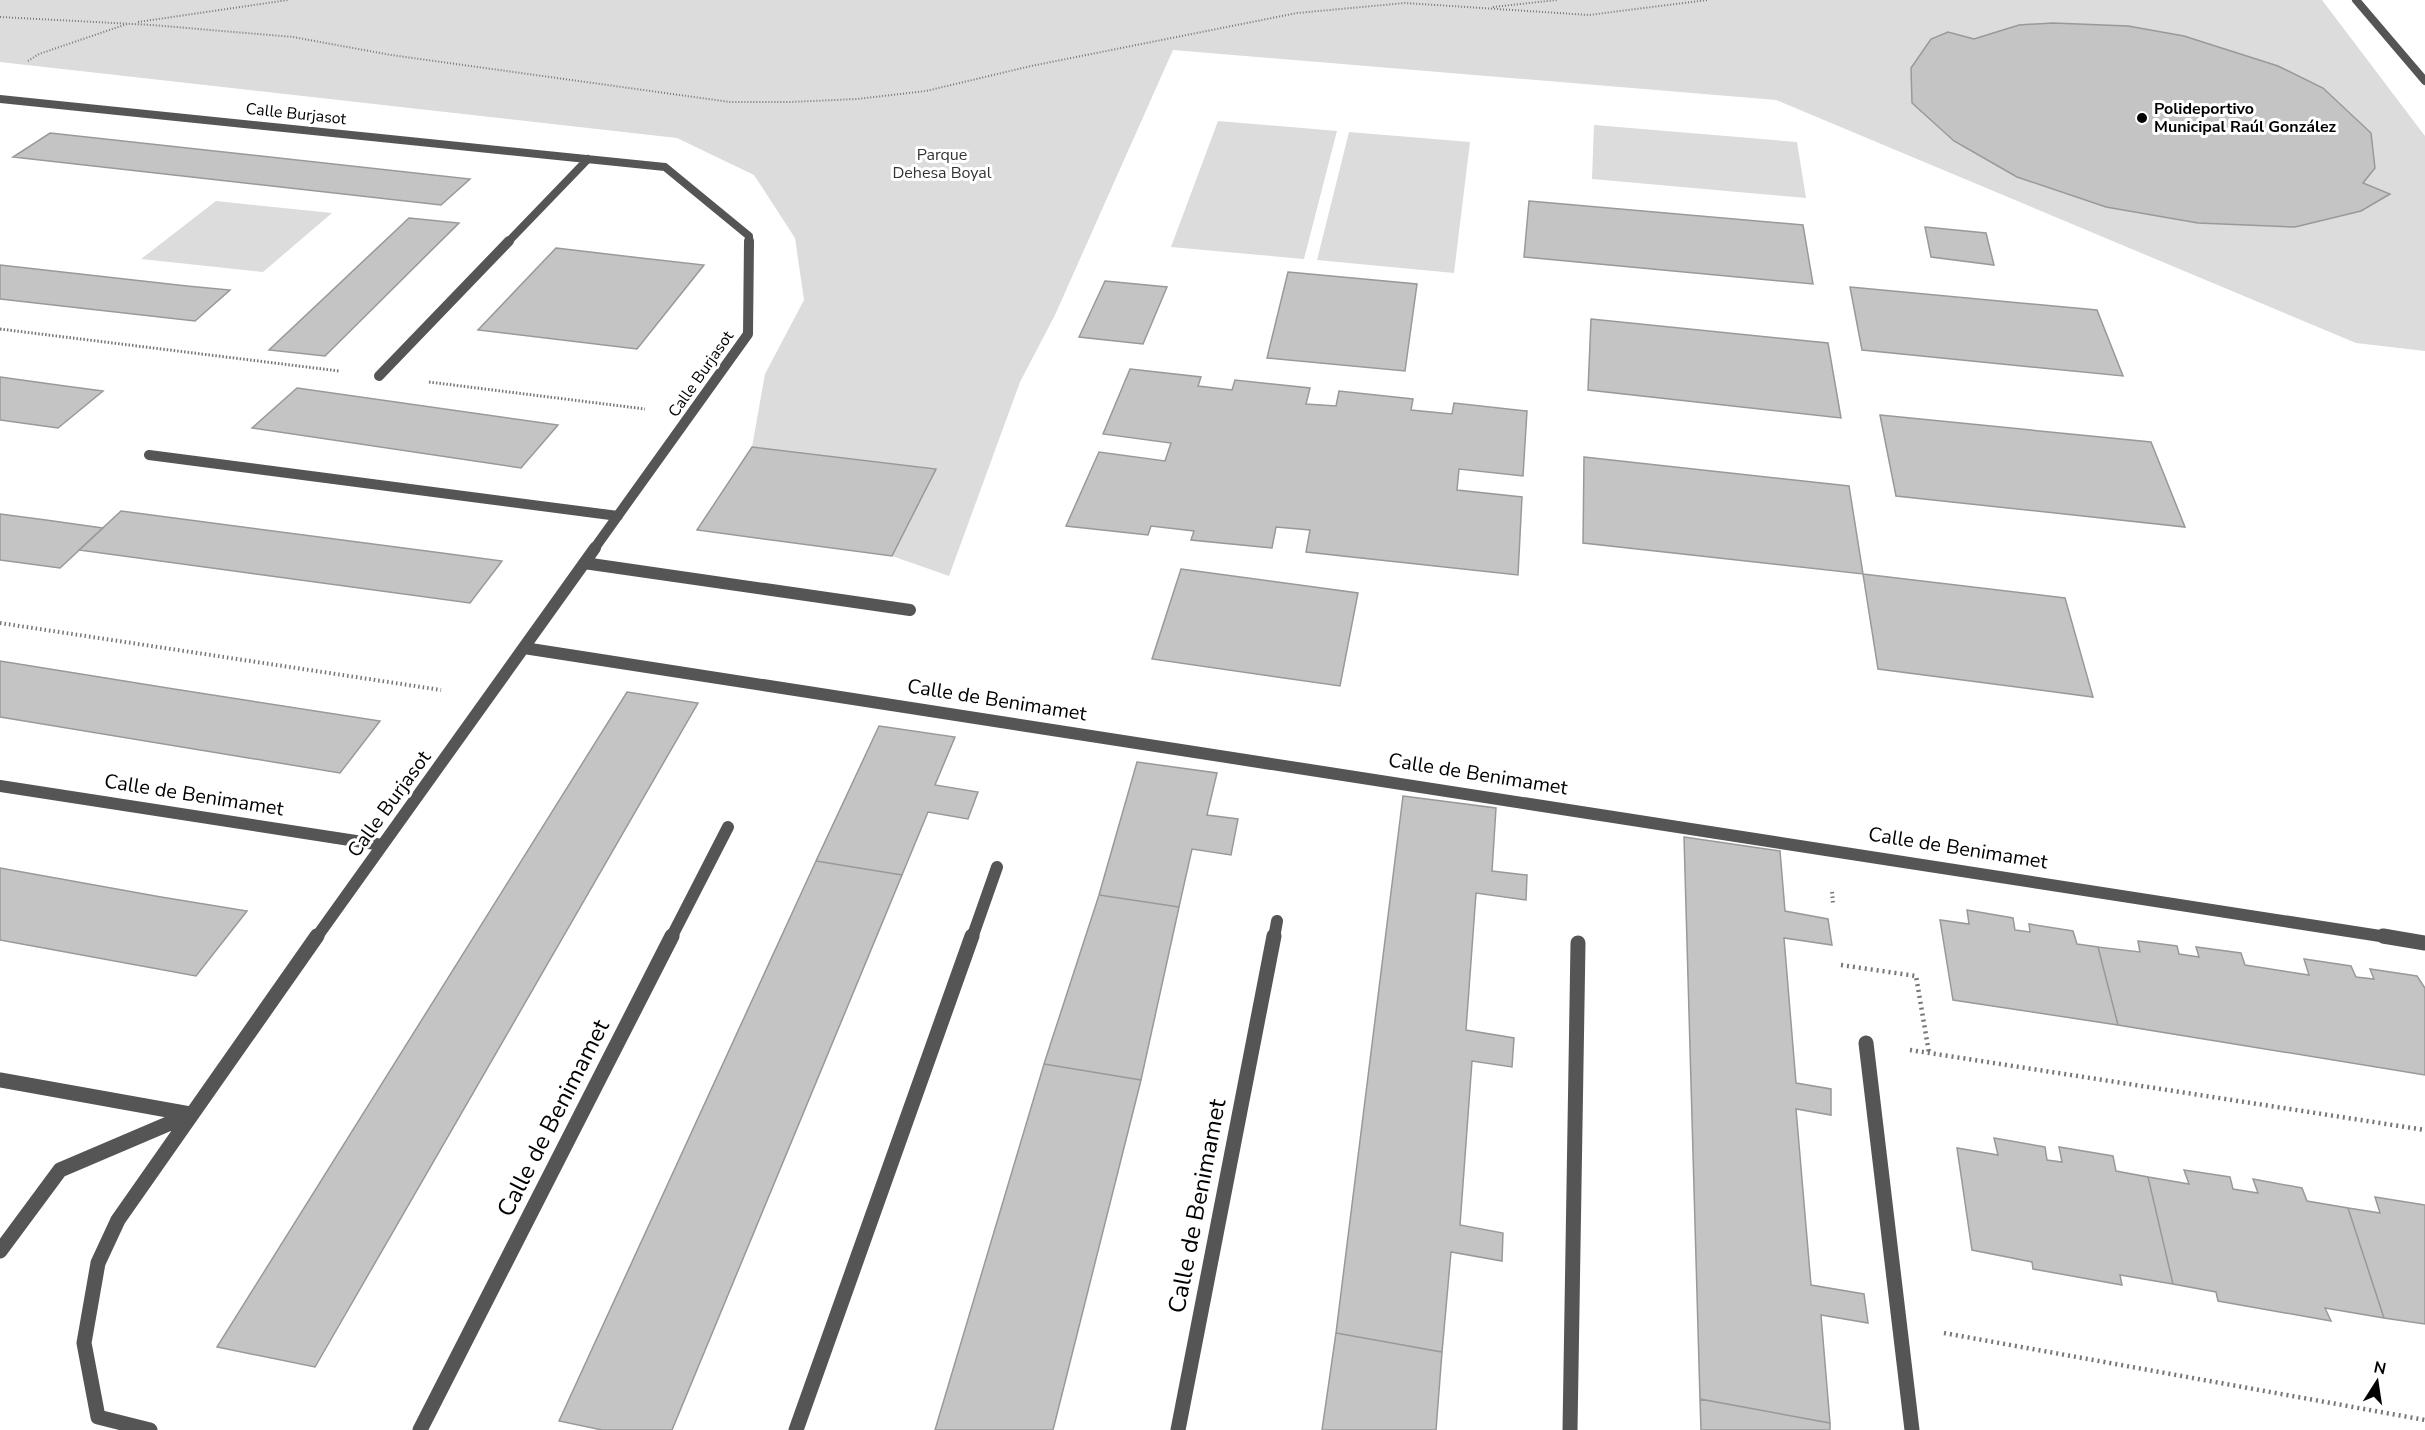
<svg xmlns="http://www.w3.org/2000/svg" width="2425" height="1430" viewBox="0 0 2425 1430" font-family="'Nunito Sans',sans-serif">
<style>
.green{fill:#dcdcdc}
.building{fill:#c4c4c4;stroke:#999;stroke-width:1.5}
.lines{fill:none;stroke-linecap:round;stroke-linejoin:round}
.path-far3{stroke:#777;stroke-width:2;stroke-dasharray:1 2;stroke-linecap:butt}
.path-far2{stroke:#777;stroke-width:3;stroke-dasharray:1.5 2;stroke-linecap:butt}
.path-far1{stroke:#777;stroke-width:4;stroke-dasharray:1.5 3;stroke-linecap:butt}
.path{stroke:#777;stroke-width:4.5;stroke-dasharray:2 4;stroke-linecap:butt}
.street-far3{stroke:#555;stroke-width:8}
.street-far2{stroke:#555;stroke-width:10}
.street-far1{stroke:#555;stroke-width:12}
.street{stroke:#555;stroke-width:15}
.poi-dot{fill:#000;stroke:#fff;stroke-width:2}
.labels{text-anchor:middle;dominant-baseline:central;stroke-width:6;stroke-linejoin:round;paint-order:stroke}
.far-poi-label{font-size:16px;font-weight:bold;fill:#000;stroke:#fff;text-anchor:start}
.far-street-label{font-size:16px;fill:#000;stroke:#fff}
.far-park-label{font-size:16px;fill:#333;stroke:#fff}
.street-label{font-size:20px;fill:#000;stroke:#fff}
.near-street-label{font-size:24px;fill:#000;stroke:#fff}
</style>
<rect width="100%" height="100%" fill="#fff"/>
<path class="green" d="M 0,0 L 2322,0 L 2425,136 L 2425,351 L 2356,343 L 1776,100 L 1173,50 L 1055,315 L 1020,382 L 949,576 L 892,556 L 936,469 L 752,447 L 765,374 L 804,300 L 795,238 L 754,175 L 677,138 L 0,62 Z
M 1218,121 L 1337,131 L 1304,259 L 1171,247 Z
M 1594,125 L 1797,142 L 1806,198 L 1592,179 Z
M 1349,132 L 1470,142 L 1454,273 L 1317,260 Z
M 216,201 L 332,213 L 263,272 L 141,259 Z"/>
<path class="building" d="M 2053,23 L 2128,26 L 2184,36 L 2278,66 L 2323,88 L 2371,133 L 2375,168 L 2363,183 L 2390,194 L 2361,211 L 2295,227 L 2198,223 L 2106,207 L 2017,177 L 1954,141 L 1912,103 L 1911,68 L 1931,39 L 1948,32 L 1974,39 L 2019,25 Z
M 50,133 L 470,179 L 441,205 L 13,157 Z
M 1529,201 L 1803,225 L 1813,284 L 1524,257 Z
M 409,218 L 459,223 L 325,356 L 269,350 Z
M 1925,227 L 1986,233 L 1994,265 L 1931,257 Z
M 556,248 L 641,258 L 704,265 L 637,349 L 478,330 Z
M 0,265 L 187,286 L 230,290 L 195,321 L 0,299 Z
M 1288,272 L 1417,284 L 1405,371 L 1267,358 Z
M 1105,281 L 1167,287 L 1143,344 L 1079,337 Z
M 1850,287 L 2097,310 L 2123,376 L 1862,350 Z
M 1591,319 L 1828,343 L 1841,418 L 1588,390 Z
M 1130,369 L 1201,377 L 1198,386 L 1232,390 L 1235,380 L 1310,388 L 1306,404 L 1336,406 L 1339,391 L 1413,399 L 1411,410 L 1452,414 L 1454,403 L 1527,411 L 1523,476 L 1459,469 L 1457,490 L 1522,497 L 1518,575 L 1306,552 L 1310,530 L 1276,527 L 1272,548 L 1191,540 L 1194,531 L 1151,526 L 1148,535 L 1066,526 L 1099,452 L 1165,461 L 1171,443 L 1103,434 Z
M 0,377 L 65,386 L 103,391 L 58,428 L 0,420 Z
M 297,388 L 558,425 L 521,468 L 252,428 Z
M 1880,415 L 2151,442 L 2185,527 L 1896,496 Z
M 752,447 L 936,469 L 892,556 L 697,530 Z
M 1584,457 L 1849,486 L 1863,574 L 1583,543 Z
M 121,511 L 442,553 L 502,561 L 470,603 L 79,550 Z
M 0,514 L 46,520 L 103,528 L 60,568 L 0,560 Z
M 1181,569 L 1358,593 L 1340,686 L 1152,659 Z
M 1863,574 L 2065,598 L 2093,697 L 1878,669 Z
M 0,661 L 174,689 L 380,721 L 340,773 L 0,717 Z
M 627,692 L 698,703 L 315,1367 L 217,1347 Z
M 879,726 L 955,737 L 935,785 L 978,792 L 968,819 L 928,812 L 902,875 L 816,861 Z
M 1137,762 L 1217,773 L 1207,815 L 1238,819 L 1231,855 L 1192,849 L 1179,907 L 1099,895 Z
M 1403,796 L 1496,808 L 1492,871 L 1527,875 L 1526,900 L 1476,893 L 1466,1030 L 1514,1038 L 1512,1067 L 1472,1061 L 1460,1225 L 1503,1233 L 1502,1261 L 1451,1252 L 1442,1352 L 1336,1333 Z
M 1684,837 L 1780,851 L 1785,911 L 1828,919 L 1832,945 L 1784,938 L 1796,1083 L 1831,1089 L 1831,1115 L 1796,1109 L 1811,1285 L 1864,1294 L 1868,1323 L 1821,1315 L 1830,1423 L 1700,1399 Z
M 816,861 L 902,875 L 672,1430 L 602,1430 L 559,1421 Z
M 0,868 L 161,897 L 247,911 L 196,976 L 0,940 Z
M 1099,895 L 1179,907 L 1141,1080 L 1044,1064 Z
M 1967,910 L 2013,918 L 2015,930 L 2030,932 L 2029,924 L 2073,931 L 2077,944 L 2098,947 L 2118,1025 L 1953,1000 L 1940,920 L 1969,924 Z
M 2138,941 L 2177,946 L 2179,954 L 2199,957 L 2196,947 L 2241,953 L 2245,965 L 2309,975 L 2304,959 L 2351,966 L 2356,977 L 2374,979 L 2370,969 L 2417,976 L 2425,988 L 2425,1075 L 2118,1025 L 2098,947 L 2140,952 Z
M 1044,1064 L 1141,1080 L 1053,1430 L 935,1430 Z
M 1994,1138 L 2045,1147 L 2047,1160 L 2062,1162 L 2059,1147 L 2113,1156 L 2116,1171 L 2148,1177 L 2173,1284 L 2120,1275 L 2122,1285 L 2033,1269 L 2032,1262 L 1972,1250 L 1957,1148 L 1998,1155 Z
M 2184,1170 L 2230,1177 L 2233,1189 L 2258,1193 L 2253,1179 L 2302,1188 L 2307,1201 L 2348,1208 L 2384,1318 L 2325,1308 L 2331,1321 L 2218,1301 L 2216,1292 L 2173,1284 L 2148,1177 L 2189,1184 Z
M 2375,1197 L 2425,1205 L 2425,1324 L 2384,1318 L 2348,1208 L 2380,1213 Z
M 1336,1333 L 1442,1352 L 1436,1430 L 1322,1430 Z
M 1700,1399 L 1830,1423 L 1830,1430 L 1701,1430 Z"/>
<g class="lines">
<path class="path-far3" d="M 1493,7 L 1557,0
M 0,17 L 152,25 L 293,37 L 391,55 L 730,102 L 790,102 L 857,99 L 926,91 L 1031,66 L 1297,13 L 1405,3 L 1589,15 L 1707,0
M 138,22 L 288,0
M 28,61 L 39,54 L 127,24"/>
<path class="path-far2" d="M 0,329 L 339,371
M 429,382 L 645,409"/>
<path class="path-far1" d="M 0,623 L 441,690
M 1832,892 L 1833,903"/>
<path class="path" d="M 1841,965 L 1916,976 L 1929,1053
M 1910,1050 L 2425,1130
M 1944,1333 L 2425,1420"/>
<path class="street-far3" d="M 2356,0 L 2425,81
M 0,99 L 665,167 L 749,236 L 749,243
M 507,243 L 588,159"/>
<path class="street-far2" d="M 379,376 L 509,241
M 149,455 L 618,516
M 594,549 L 748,334 L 749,241"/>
<path class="street-far1" d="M 584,563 L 910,610
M 524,648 L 2393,938
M 0,786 L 382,845
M 316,938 L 595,548
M 671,938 L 728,827
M 972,938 L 997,867
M 1274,938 L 1277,921"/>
<path class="street" d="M 2383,936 L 2425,943
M 1866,1043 L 1912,1430
M 0,1080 L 190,1114
M 0,1251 L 60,1170 L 189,1115
M 150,1430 L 98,1417 L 84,1343 L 98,1263 L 118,1220 L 317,936
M 420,1430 L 672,936
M 796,1430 L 972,936
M 1178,1430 L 1274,936
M 1570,1430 L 1578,943"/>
</g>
<circle class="poi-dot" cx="2142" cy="118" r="6"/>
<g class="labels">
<g class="far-poi-label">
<text x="2154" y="109">Polideportivo<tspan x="2154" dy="18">Municipal Raúl González</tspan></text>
</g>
<g class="far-street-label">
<text transform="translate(296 114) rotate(6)">Calle Burjasot</text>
<text transform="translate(701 374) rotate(-55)">Calle Burjasot</text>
</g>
<g class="far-park-label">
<text x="942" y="155">Parque<tspan x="942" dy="18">Dehesa Boyal</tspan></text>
</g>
<g class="street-label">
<text transform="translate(997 700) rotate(9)">Calle de Benimamet</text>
<text transform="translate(1478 774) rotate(9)">Calle de Benimamet</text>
<text transform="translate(194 795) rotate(9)">Calle de Benimamet</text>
<text transform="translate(389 804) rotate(-54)">Calle Burjasot</text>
<text transform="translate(1958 848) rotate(9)">Calle de Benimamet</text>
</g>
<g class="near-street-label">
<text transform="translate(553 1118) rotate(-63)">Calle de Benimamet</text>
<text transform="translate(1197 1206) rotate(-79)">Calle de Benimamet</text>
</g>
</g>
<g transform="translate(2377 1382) rotate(12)" stroke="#ffffff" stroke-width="4.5" paint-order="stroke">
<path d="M0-4.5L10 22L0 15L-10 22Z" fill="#000000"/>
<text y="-9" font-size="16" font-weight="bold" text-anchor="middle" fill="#000000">N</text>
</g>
</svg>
